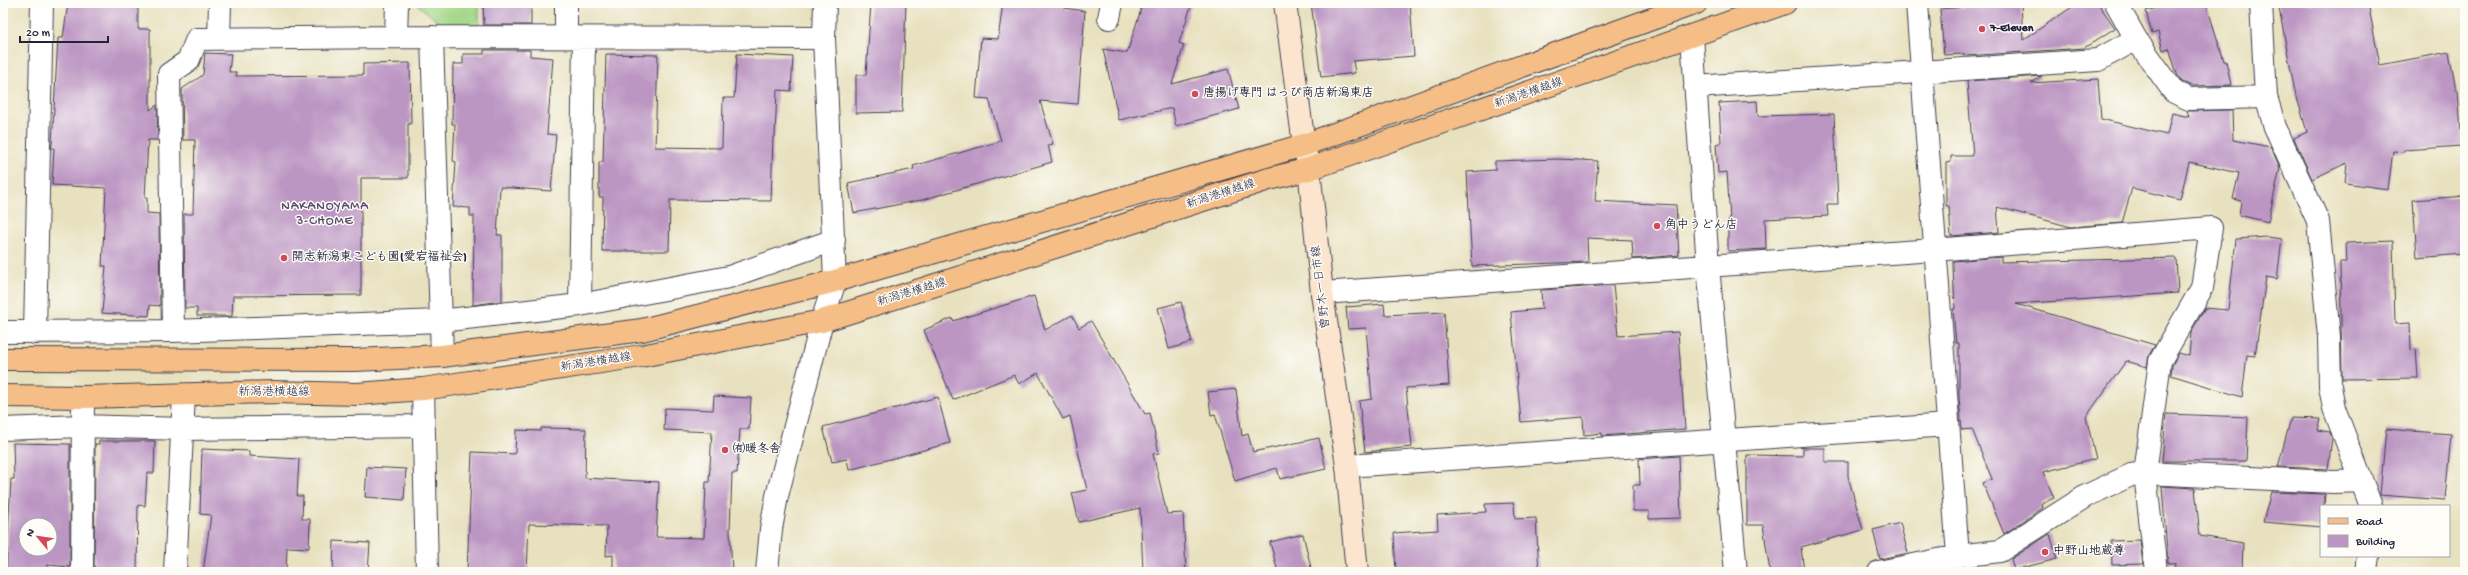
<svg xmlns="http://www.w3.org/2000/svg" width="2468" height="575" viewBox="0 0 2468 575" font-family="'Gochi Hand','Klee One',sans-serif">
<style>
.green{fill:#a2d788;stroke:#627c62}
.building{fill:#bc96c3;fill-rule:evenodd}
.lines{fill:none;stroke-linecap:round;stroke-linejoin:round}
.minor-casing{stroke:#403f4f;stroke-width:24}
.secondary-casing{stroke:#403f4f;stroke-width:24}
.primary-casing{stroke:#403f4f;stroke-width:24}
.minor{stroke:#fff;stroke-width:22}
.secondary{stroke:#fbe5cf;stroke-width:22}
.primary{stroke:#f5be86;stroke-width:22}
.poi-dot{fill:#d1495b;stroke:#fdfcf7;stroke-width:1.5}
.labels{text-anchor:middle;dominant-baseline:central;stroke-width:3;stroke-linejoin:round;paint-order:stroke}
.poi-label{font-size:12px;font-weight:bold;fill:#22223b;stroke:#fdfcf7;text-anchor:start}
.street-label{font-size:12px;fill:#22223b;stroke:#fdfcf7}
.neighbourhood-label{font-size:13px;letter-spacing:1px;fill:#584b6b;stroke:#fdfcf7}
</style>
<rect width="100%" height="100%" fill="#fdfcf7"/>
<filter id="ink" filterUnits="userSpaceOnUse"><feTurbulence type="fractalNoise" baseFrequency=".025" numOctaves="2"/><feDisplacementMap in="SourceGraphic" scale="8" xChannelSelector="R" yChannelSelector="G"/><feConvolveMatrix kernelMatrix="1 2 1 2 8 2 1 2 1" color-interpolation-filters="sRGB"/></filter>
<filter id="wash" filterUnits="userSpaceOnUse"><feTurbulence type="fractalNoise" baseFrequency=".012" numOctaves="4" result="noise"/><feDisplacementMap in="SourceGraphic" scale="16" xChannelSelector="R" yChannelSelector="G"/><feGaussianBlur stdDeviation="0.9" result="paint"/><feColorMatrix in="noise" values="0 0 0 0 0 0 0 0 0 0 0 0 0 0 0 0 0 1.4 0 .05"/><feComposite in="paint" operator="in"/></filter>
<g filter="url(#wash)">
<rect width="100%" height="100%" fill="#e8e1bf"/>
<path class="green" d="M 416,3 L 479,3 L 479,30 L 445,28 Z"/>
<g id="blocks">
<path class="building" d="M 68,3 L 138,3 L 138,29 L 150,29 L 150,110 L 157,105 L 158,140 L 148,140 L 145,198 L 147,198 L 147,213 L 159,214 L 160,306 L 150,305 L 149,316 L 102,313 L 106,266 L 102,266 L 106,188 L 52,185 L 54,148 L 51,148 L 52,144 L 58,38 L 63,38 Z
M 483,3 L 531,3 L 531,25 L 484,25 Z
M 871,3 L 906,3 L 902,112 L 856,113 L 856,75 L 866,75 Z
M 1003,3 L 1064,3 L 1064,8 L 1085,11 L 1078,104 L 1040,101 L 1053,144 L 1048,145 L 1052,162 L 922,200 L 854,213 L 848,183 L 914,169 L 913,166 L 1001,141 L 989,99 L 976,98 L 981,38 L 998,39 Z
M 1143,3 L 1192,3 L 1179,43 L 1184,45 L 1172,84 L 1228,69 L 1239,109 L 1176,126 L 1172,108 L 1119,120 L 1103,49 L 1127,53 Z
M 1311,3 L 1410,3 L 1414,56 L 1353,61 L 1355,73 L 1321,77 Z
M 2021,3 L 2023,40 L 2078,3 L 2098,3 L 2115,28 L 2084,48 L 1965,56 L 1964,54 L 1944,55 L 1940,9 Z
M 2174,3 L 2206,3 L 2224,61 L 2226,61 L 2231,85 L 2192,86 L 2182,82 L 2177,74 L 2169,48 L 2163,50 L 2158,32 L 2152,34 L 2146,11 Z
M 2278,3 L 2368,3 L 2380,65 L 2449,52 L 2456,90 L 2458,90 L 2462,146 L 2404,150 L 2404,152 L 2393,151 L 2388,189 L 2345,183 L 2347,163 L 2312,179 L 2294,138 L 2307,132 L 2294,87 Z
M 484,50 L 530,50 L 530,56 L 553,58 L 547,134 L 556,135 L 551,191 L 500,187 L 497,235 L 502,235 L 502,301 L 473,305 L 474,216 L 470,216 L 470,208 L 453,207 L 456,162 L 453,161 L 455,124 L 452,124 L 453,64 L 463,64 L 463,54 L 484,54 Z
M 205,53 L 231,54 L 229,72 L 236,72 L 236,76 L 363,75 L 363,64 L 410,63 L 411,124 L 408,124 L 408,178 L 361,178 L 361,295 L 233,296 L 232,316 L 197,316 L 197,308 L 185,308 L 184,214 L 193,214 L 195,140 L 183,140 L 182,89 L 203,75 Z
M 606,54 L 658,55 L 655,147 L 722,148 L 723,98 L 734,98 L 737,54 L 793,57 L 791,91 L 777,90 L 775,137 L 773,137 L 771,201 L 670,200 L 669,251 L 602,251 L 603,197 L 599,197 L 599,162 L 603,162 Z
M 2042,76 L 2031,83 L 2098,79 L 2101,119 L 2167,135 L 2172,113 L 2189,117 L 2187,111 L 2232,110 L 2233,140 L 2271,147 L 2280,168 L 2268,222 L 2239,215 L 2241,201 L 2233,199 L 2239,173 L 2189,162 L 2180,200 L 2132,188 L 2122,223 L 2071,227 L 1997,207 L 1999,232 L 1951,236 L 1949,206 L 1946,206 L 1946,163 L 1951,162 L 1951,156 L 1973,156 L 1967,81 Z
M 1757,101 L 1758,116 L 1834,114 L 1838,204 L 1827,204 L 1828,216 L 1765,219 L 1766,249 L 1728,251 L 1728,220 L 1730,220 L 1727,172 L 1718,173 L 1716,144 L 1721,143 L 1719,103 Z
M 1558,159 L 1598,161 L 1595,201 L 1676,205 L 1679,255 L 1633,259 L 1632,240 L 1587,238 L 1588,262 L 1472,266 L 1467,172 L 1495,170 L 1495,161 Z
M 2465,196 L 2465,238 L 2462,238 L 2463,254 L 2417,258 L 2413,200 Z
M 2268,237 L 2282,239 L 2277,279 L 2266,277 L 2255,356 L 2247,355 L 2242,397 L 2171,375 L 2172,365 L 2179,353 L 2189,356 L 2191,332 L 2205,308 L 2228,310 L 2236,239 Z
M 2393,241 L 2395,324 L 2410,323 L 2411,350 L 2416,349 L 2418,378 L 2342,379 L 2340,262 L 2347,262 L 2346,243 Z
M 2001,257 L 2001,262 L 2176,258 L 2178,293 L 2016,304 L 2155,345 L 2149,355 L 2147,367 L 2126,361 L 2086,417 L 2096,459 L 2043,472 L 2054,498 L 2042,503 L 2043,508 L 2004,534 L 1983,483 L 1992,479 L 1972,429 L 1962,430 L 1959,398 L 1959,343 L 1956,343 L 1953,309 L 1955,309 L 1953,268 L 1953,261 Z
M 1613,285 L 1618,336 L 1678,332 L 1685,429 L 1602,436 L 1602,433 L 1584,435 L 1583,417 L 1521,422 L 1511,312 L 1542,309 L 1541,290 Z
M 1034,296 L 1045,330 L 1072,315 L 1079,328 L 1091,321 L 1145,414 L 1150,413 L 1159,453 L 1153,454 L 1167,514 L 1183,513 L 1186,571 L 1143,570 L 1140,508 L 1079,522 L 1072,493 L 1087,490 L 1070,416 L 1063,419 L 1038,373 L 1019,384 L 1014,375 L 953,400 L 924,330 L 952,318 L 953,321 Z
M 1181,302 L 1192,342 L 1169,349 L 1158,308 Z
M 1384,304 L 1385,315 L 1444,312 L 1449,385 L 1406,388 L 1412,447 L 1365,452 L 1359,401 L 1372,399 L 1366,328 L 1348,329 L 1346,307 Z
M 1236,389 L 1242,436 L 1248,434 L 1253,452 L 1319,438 L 1326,469 L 1280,479 L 1277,468 L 1235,481 L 1215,414 L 1211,415 L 1208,392 Z
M 714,396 L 751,398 L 749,429 L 740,429 L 737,473 L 732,473 L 730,531 L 732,571 L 613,572 L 613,555 L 606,556 L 607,526 L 529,524 L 527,572 L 467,572 L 472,452 L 515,454 L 516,430 L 541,431 L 541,428 L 586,429 L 585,478 L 659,482 L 656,537 L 704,538 L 706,482 L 709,482 L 712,432 L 664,430 L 665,408 L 713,410 Z
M 938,397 L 950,443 L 849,470 L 847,459 L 832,462 L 823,427 Z
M 2166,414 L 2248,417 L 2246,461 L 2162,461 Z
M 2291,418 L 2320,419 L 2317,430 L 2330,432 L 2332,438 L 2328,469 L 2278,467 Z
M 2386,429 L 2451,434 L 2445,500 L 2380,495 Z
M 99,441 L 155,441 L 154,473 L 147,473 L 145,506 L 138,505 L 137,572 L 94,572 L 95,444 L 99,444 Z
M 13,443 L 70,444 L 70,567 L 47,565 L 47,572 L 6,572 L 11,479 L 14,479 ZM 26,525 L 50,525 L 50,549 L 26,549 Z
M 1803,448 L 1825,448 L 1825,462 L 1848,462 L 1848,476 L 1863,530 L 1801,547 L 1804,572 L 1770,572 L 1763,525 L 1747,525 L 1747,455 L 1803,456 Z
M 202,449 L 249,451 L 249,456 L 299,459 L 297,496 L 303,496 L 302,519 L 310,519 L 309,548 L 287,547 L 286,572 L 203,572 L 211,515 L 200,514 Z
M 1679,456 L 1681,518 L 1649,519 L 1649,511 L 1633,511 L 1633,485 L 1640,485 L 1639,459 Z
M 367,467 L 406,469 L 404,500 L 365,497 Z
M 2162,486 L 2195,488 L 2200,536 L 2243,543 L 2242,572 L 2174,572 L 2175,563 L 2168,563 Z
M 2271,492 L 2325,494 L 2324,506 L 2321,506 L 2321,527 L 2263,522 Z
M 1514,503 L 1515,519 L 1536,518 L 1539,572 L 1396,572 L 1394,533 L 1438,530 L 1437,515 L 1486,512 L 1485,504 Z
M 1900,523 L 1908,553 L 1880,559 L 1873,530 Z
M 1303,534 L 1312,572 L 1278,572 L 1270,542 Z
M 2050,534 L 2057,559 L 2014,570 L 2011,559 Z
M 2140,540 L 2143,564 L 2112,565 L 2111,541 Z
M 334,541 L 370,543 L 368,572 L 333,572 Z"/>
</g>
</g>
<g filter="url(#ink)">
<use href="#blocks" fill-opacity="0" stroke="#403f4f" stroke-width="1"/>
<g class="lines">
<defs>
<path id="minor" d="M 397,3 L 396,37 L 824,38
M 566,3 L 566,36
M 1917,3 L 1958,556
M 2116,3 L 2136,39 L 2174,92 L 2189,99 L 2266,97
M 2261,3 L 2266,97 L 2275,127 L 2318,221 L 2329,337 L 2330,386 L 2334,408 L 2371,506
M 1109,18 L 1112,3
M 432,37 L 442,356
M 1692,37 L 1708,266 L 1736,572
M 219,38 L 220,3
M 1695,87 L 2098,60 L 2136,39
M 1322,293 L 1934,250 L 2211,228 L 2202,288 L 2160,361 L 2145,473 L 2156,572
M 580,305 L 584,39
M 173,331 L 169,74 L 188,61 L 197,39 L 396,37
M 3,332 L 173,331 L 440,321 L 580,305 L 729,277 L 834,240
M 35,333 L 42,3
M 423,389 L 427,572
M 3,429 L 81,426 L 183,429 L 424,426
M 1347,466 L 1948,425
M 82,572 L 83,397
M 175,572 L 184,395
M 767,572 L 771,529 L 777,496 L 822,321 L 835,281 L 824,38 L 825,3
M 1879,572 L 1958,556 L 2000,551 L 2086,496 L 2131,475 L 2145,473 L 2334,482 L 2361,481
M 2366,572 L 2368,556"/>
<path id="secondary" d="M 1285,3 L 1304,145 L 1309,169 L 1322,293 L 1347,466 L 1357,572"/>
<path id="primary" d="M 3,359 L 355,360 L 442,356 L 642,330 L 835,281 L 1304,145 L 1696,3
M 3,396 L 83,397 L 273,392 L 357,394 L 423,389 L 641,356 L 822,321 L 1269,179 L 1309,169 L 1785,3"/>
</defs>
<use href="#minor" class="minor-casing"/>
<use href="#secondary" class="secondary-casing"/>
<use href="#primary" class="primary-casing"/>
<use href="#minor" class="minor"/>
<use href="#secondary" class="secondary"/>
<use href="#primary" class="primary"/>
</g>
</g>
<g class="poi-dot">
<circle cx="1982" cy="29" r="4"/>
<circle cx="1195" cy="94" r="4"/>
<circle cx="1657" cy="226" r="4"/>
<circle cx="284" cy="258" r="4"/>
<circle cx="725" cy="450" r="4"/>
<circle cx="2045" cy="552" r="4"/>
</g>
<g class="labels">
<g class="poi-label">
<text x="1990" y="29">7-Eleven</text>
<text x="1203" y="94">唐揚げ専門 はっぴ商店新潟東店</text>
<text x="1665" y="226">角中うどん店</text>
<text x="292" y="258">開志新潟東こども園(愛宕福祉会)</text>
<text x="733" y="450">㈲暖冬舎</text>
<text x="2053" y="552">中野山地蔵尊</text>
</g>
<g class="street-label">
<text transform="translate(1529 94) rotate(-19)">新潟港横越線</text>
<text transform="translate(1221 195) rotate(-18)">新潟港横越線</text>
<text transform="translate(1322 287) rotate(-97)">曽野木一日市線</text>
<text transform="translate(912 293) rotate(-17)">新潟港横越線</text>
<text transform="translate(596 363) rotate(-9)">新潟港横越線</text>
<text x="274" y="393">新潟港横越線</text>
</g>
<g class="neighbourhood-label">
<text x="325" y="206">NAKANOYAMA<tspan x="325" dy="15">3-CHOME</tspan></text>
</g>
</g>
<rect width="2468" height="575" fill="none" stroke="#fdfcf7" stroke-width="16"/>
<rect x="2320" y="505" width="130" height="52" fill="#fdfcf7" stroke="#a5a5ac"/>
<rect x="2328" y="518" width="20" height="6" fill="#f5be86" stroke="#a5a5ac"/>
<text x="2356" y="525" font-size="12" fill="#22223b">Road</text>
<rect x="2328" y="535" width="20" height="12" fill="#bc96c3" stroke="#a5a5ac"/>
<text x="2356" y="545" font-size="12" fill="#22223b">Building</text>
<g transform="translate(38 537) rotate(299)"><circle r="19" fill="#fdfcf7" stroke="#a5a5ac"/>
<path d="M0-3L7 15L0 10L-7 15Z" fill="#d1495b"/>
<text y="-6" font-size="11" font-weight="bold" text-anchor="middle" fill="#22223b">N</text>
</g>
<path d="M20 36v6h88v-6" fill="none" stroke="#22223b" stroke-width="2"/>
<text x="26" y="36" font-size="12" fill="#22223b" stroke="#fdfcf7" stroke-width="3" paint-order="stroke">20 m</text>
</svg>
